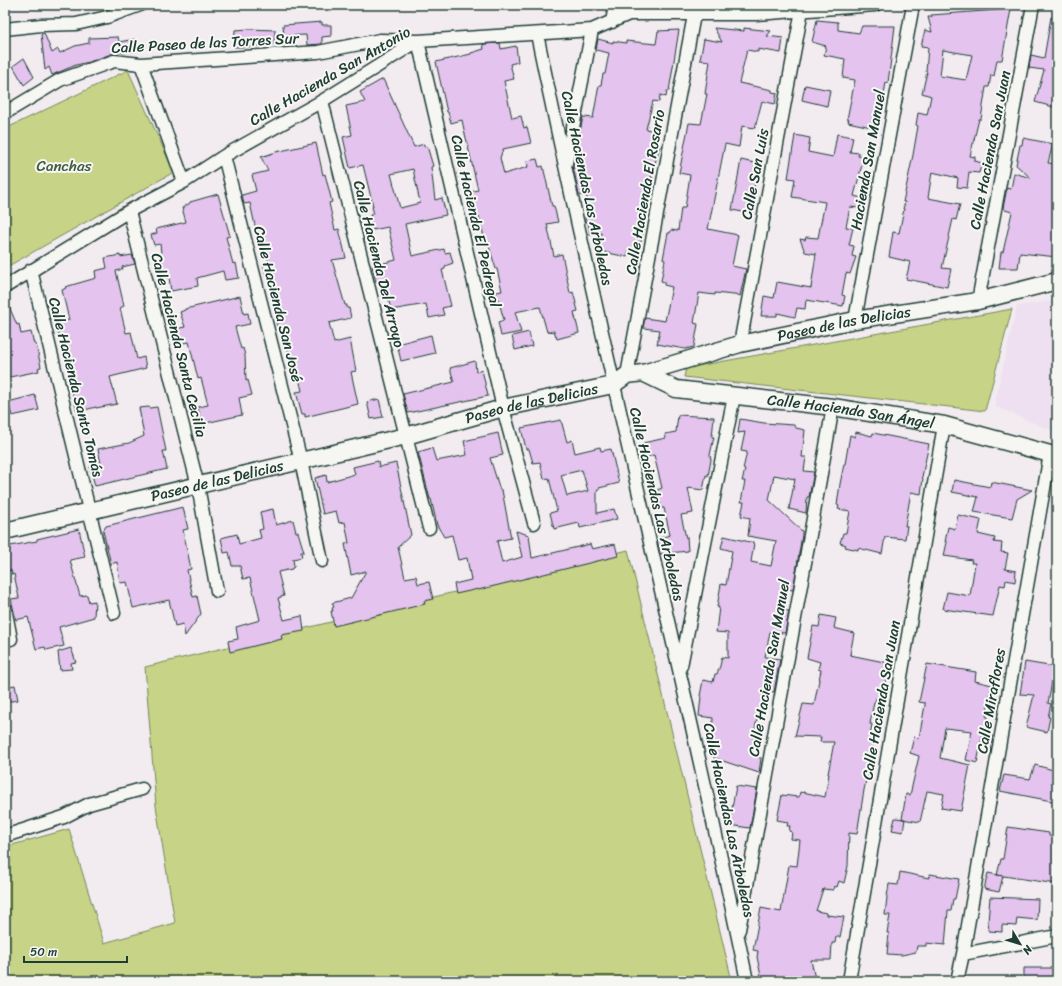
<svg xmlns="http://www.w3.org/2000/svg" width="1062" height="986" viewBox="0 0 1062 986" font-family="Sriracha,sans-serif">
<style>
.built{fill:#eee0f0}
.green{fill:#c7d386;stroke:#73885d}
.building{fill:#e4c3ef;stroke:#1f3d34;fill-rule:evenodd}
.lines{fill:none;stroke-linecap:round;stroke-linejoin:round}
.street-casing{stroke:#1f3d34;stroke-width:15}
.secondary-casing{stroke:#1f3d34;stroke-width:19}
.street{stroke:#f6f6f2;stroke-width:12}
.secondary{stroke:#f6f6f2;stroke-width:16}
.labels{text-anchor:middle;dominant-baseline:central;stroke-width:4;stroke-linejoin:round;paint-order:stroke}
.street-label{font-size:15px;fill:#1f3d34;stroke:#f6f6f2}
.park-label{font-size:15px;fill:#415b44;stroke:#f6f6f2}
</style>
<rect width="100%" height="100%" fill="#f2ecf1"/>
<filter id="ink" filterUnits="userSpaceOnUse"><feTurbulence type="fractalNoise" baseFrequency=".025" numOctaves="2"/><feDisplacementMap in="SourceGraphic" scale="8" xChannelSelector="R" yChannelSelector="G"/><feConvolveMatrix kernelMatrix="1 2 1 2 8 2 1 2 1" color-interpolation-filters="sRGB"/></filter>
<g filter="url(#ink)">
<path class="built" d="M 1057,300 L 1057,433 L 994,406 L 1017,306 Z"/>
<path class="green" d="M 128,70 L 174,172 L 5,268 L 5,129 Z
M 1012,309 L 985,411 L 684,377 L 686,368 Z
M 628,550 L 732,981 L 5,981 L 5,847 L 69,829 L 104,943 L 175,923 L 156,806 L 145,667 Z"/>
<path class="building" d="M 1011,9 L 1002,60 L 997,60 L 994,76 L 991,75 L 989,87 L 986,87 L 981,119 L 979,119 L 970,156 L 975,157 L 975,161 L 982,163 L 979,173 L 969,172 L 967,188 L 957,187 L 958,178 L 932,172 L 928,198 L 960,204 L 956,220 L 953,219 L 942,268 L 951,269 L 947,287 L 906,279 L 910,262 L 889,257 L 893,232 L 899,233 L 904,209 L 903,209 L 905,202 L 903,202 L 913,155 L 918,126 L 916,125 L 918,113 L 927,115 L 931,96 L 922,93 L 927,72 L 926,72 L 928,47 L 921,46 L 925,30 L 932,32 L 928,17 L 932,17 L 931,15 ZM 943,50 L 972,55 L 966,80 L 940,76 Z
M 1051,17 L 1057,18 L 1057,108 L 1035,102 L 1044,70 L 1029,68 L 1031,55 L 1044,58 Z
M 817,20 L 838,22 L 838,30 L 859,33 L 862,26 L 895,26 L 888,83 L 886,82 L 880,120 L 873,118 L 871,127 L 848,122 L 849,119 L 847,119 L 855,80 L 843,78 L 845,59 L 824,55 L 826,46 L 812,42 Z
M 322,22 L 322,25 L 331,25 L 331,36 L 322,37 L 322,44 L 307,45 L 306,35 L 284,36 L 283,25 Z
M 714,28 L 744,31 L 744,28 L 771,31 L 767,36 L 783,38 L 781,53 L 758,49 L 758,52 L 747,50 L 739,83 L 772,90 L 772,92 L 777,93 L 775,104 L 762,101 L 755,128 L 742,126 L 739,147 L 725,144 L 708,229 L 738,235 L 732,266 L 746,269 L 740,296 L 735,294 L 733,295 L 715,293 L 715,295 L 699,293 L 694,323 L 698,324 L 694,347 L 685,349 L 657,344 L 660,330 L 643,328 L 645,318 L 665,321 L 672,287 L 664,285 L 664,282 L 661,281 L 665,260 L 663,259 L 668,233 L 670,233 L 671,230 L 678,231 L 681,208 L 685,208 L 690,175 L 679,173 L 689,123 L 701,124 L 707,94 L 705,94 L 710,61 L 700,60 L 704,39 L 722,42 Z
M 249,29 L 275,30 L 274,44 L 258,44 L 258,46 L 245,47 L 234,47 L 235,30 Z
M 679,30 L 669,91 L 667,91 L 666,97 L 660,95 L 659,102 L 653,101 L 646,129 L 656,131 L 653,145 L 660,146 L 651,177 L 653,178 L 641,242 L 638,242 L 637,247 L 635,247 L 634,252 L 629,251 L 627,257 L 599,251 L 601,233 L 590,234 L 588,222 L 585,222 L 587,196 L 579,195 L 573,166 L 583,117 L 593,118 L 599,85 L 601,85 L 603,74 L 605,74 L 609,53 L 596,50 L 598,39 L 613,43 L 613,41 L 626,43 L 626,41 L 656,44 L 658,31 Z
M 44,33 L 52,53 L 58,49 L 60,53 L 75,46 L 89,43 L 89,38 L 118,37 L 119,42 L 135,39 L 137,51 L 111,54 L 89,62 L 76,65 L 52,75 L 49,67 L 45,70 L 41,34 Z
M 500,43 L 501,49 L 516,46 L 518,62 L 510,64 L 514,79 L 504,81 L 512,118 L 521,116 L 524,128 L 527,127 L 531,143 L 503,149 L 500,158 L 504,174 L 528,167 L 527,161 L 537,159 L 539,167 L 543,166 L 552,206 L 554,206 L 558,222 L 547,224 L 554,256 L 562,254 L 570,293 L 573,292 L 578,311 L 574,312 L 579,333 L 557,339 L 554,331 L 547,332 L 540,307 L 515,312 L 521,332 L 501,336 L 498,322 L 504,320 L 496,292 L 502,291 L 497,269 L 496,269 L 486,237 L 484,237 L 479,216 L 477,216 L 470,192 L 478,190 L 463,125 L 462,120 L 451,123 L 448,112 L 447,112 L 436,62 L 471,54 L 471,53 L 484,49 L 483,44 Z
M 24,58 L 34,77 L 24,85 L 13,66 Z
M 383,79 L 414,147 L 424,144 L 424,147 L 427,146 L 433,166 L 431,167 L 435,200 L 442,198 L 446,215 L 405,224 L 412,256 L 444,249 L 445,253 L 450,252 L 453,263 L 445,266 L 445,269 L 442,270 L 451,306 L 442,308 L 444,315 L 429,318 L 426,304 L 391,310 L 384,280 L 376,282 L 372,266 L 396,260 L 388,227 L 373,230 L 370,215 L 374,214 L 372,207 L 373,206 L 363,165 L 350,168 L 343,137 L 352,135 L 346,106 L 365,102 L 360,92 ZM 413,169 L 420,203 L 400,208 L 391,174 Z
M 805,85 L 830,90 L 827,106 L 802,100 Z
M 837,134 L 853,137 L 850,152 L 859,153 L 858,156 L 864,157 L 854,196 L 862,198 L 859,208 L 850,207 L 846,227 L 853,228 L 849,245 L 854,246 L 852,256 L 856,257 L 850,274 L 846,273 L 842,295 L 845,296 L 843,306 L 806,300 L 805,309 L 797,308 L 795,317 L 777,313 L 777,316 L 761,316 L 764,296 L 774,298 L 777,282 L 811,288 L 816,254 L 805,252 L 800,239 L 805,240 L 806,237 L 818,238 L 825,202 L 792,197 L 795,179 L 788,178 L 795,135 L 810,138 L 808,152 L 833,157 Z
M 1023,138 L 1053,144 L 1048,163 L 1057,164 L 1057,257 L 1020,253 L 1018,268 L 999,268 L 1001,252 L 1003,252 L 1012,212 L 1005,210 L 1005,209 L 1003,208 L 1007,188 L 1011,189 L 1014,173 L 1031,178 L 1016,165 L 1020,145 L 1022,145 Z
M 316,143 L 323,175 L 325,174 L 332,202 L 329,203 L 335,230 L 339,229 L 346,258 L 332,260 L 345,305 L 347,305 L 347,308 L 349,308 L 351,318 L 329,323 L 334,343 L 350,339 L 356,371 L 351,372 L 358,404 L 305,417 L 305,414 L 302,414 L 296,392 L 302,391 L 296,365 L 291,366 L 285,332 L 279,333 L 276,321 L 283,320 L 271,274 L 266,275 L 263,264 L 269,263 L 262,238 L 258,239 L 250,203 L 244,204 L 242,195 L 256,191 L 252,175 L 268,171 L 261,157 L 276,152 Z
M 741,160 L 759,164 L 754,188 L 756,188 L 754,199 L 750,198 L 748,213 L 732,210 Z
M 218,194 L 230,236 L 226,237 L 233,264 L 236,263 L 239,278 L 225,280 L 223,271 L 197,278 L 198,286 L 171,291 L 169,277 L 164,278 L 160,244 L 154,245 L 151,235 L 157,233 L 156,229 L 186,222 L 182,208 L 190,203 L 190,202 Z
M 120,255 L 120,257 L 132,255 L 135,264 L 122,267 L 123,269 L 116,271 L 124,306 L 120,308 L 126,333 L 131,332 L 137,359 L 144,357 L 146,368 L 110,377 L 117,404 L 96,408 L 96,407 L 77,412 L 69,378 L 72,378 L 71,369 L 64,338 L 60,339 L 57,329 L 64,321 L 69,320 L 62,290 L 66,288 L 65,287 L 96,278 L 95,271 L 107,268 L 105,258 Z
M 240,296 L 244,314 L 248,313 L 250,324 L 235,327 L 241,349 L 243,348 L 245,355 L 246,381 L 248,380 L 252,395 L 239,398 L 242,415 L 201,424 L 198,407 L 208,405 L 201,378 L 198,379 L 189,342 L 178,344 L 175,329 L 185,327 L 180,312 L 185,310 L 185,309 Z
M 5,297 L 17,325 L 19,324 L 21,334 L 31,332 L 34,344 L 36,344 L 41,367 L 38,368 L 39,371 L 5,378 Z
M 529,332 L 532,346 L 515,350 L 512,336 Z
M 431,335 L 435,353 L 401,361 L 397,344 Z
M 475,361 L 476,372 L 482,370 L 488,396 L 408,413 L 403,394 L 454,382 L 450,368 Z
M 35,395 L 39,410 L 12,416 L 8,402 Z
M 379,399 L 383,417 L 371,419 L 367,402 Z
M 149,407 L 150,408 L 157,407 L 166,451 L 163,451 L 167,469 L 95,486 L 90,467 L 101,464 L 98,449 L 129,443 L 144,436 L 139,408 Z
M 678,415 L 714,417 L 712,437 L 714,437 L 710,455 L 711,460 L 708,476 L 706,475 L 703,490 L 688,488 L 693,513 L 681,515 L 686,538 L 687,537 L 688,551 L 660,554 L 657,539 L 670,535 L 664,508 L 661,508 L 657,490 L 662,488 L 654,455 L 647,457 L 643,443 L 666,438 L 665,434 L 676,432 Z
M 740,419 L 764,423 L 794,425 L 796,428 L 805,430 L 802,457 L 806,457 L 804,471 L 814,472 L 809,497 L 807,497 L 806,513 L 789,509 L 795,479 L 774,475 L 769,500 L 802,531 L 802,535 L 793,590 L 787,589 L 782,610 L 789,611 L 785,633 L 770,632 L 765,657 L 780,659 L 774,692 L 764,691 L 760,716 L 758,715 L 753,738 L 755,739 L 752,756 L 761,758 L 759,773 L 714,758 L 712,738 L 713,718 L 699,716 L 701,696 L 700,696 L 703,680 L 713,682 L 715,674 L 717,674 L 720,666 L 722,657 L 728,658 L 728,633 L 716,632 L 719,607 L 717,607 L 721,584 L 726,585 L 732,551 L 721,548 L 724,536 L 754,543 L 751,562 L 771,566 L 776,541 L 748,536 L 750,518 L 741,516 L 744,502 L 741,502 L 745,481 L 742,481 L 745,470 L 743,469 L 747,452 L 741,451 L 745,432 L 738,433 Z
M 561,420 L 567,442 L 572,440 L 575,453 L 600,447 L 601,451 L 611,449 L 619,483 L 599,488 L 599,490 L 597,490 L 597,513 L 614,509 L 617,519 L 580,528 L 579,523 L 554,529 L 550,513 L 557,511 L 549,478 L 544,479 L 540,462 L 533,463 L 529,449 L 526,449 L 521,428 ZM 582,470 L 588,491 L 567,496 L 561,475 Z
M 856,432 L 872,436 L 873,433 L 929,444 L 922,477 L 923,478 L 921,494 L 911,492 L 905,526 L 907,526 L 905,539 L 885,537 L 882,554 L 858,548 L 858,550 L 845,547 L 846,545 L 840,543 L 843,533 L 846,533 L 850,511 L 838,509 L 839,506 L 837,505 L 840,484 L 844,464 L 845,464 L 850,435 L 855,437 Z
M 498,433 L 503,455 L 490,458 L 500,490 L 502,490 L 511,538 L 497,541 L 502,563 L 522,557 L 516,531 L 529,535 L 532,558 L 590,544 L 592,549 L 615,544 L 618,556 L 478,590 L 478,589 L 456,594 L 454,584 L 471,580 L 467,558 L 458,560 L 452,535 L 444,537 L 437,525 L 431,499 L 430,499 L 418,452 L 432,448 L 436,461 L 467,455 L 464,441 Z
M 378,461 L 379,467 L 396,463 L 411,535 L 398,547 L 405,578 L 416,576 L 418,584 L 429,582 L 433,599 L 424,601 L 425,604 L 334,626 L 331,611 L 333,611 L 332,608 L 334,607 L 332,603 L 351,598 L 366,571 L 351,575 L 345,544 L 349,543 L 345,522 L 339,523 L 336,511 L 323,514 L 315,478 L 326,475 L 327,482 L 355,474 L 353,467 Z
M 954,480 L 990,487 L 991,482 L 1032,490 L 1017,499 L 1012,518 L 974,512 L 978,497 L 952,492 Z
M 183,507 L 188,529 L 183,530 L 191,569 L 187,570 L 193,597 L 197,596 L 201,614 L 185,636 L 183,624 L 175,626 L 169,600 L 133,608 L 127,582 L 120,583 L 117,562 L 111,564 L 103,531 L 106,526 Z
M 273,509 L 276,525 L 293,520 L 296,532 L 298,532 L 304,552 L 301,552 L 302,557 L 293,559 L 294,567 L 292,568 L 292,569 L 278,572 L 284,596 L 278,598 L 284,620 L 302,616 L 304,631 L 281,635 L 282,639 L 230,652 L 228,641 L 238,639 L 236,627 L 260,620 L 250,578 L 243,579 L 240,566 L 232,566 L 229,552 L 224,553 L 221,538 L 237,534 L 239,544 L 261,538 L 259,530 L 263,529 L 260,512 Z
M 958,515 L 981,520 L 978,534 L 995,538 L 994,542 L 1002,543 L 1001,552 L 1008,553 L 1005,569 L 1016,571 L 1015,582 L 1006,580 L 1005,586 L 1000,585 L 993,616 L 943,609 L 947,592 L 970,596 L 975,563 L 971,563 L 972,560 L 944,556 L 947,542 L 945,542 L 948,527 L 955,529 Z
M 79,529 L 85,557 L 70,560 L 80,596 L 87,595 L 89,602 L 95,601 L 94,617 L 59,627 L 64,646 L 46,650 L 45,647 L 36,649 L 28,617 L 16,620 L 11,599 L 19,598 L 14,574 L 12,575 L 11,570 L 5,571 L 5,547 L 37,541 L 37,539 Z
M 821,615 L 836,618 L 834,628 L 854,633 L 850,655 L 889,663 L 882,699 L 876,698 L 875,702 L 874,702 L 870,724 L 872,724 L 870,737 L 875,738 L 872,749 L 874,749 L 871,766 L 868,776 L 867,776 L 864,790 L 857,834 L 849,833 L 848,866 L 844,883 L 839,881 L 837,887 L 834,886 L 833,890 L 823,889 L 816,911 L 827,913 L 827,915 L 844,917 L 840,937 L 836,937 L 835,943 L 832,943 L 831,960 L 811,960 L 815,979 L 807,981 L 762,981 L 757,957 L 758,951 L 753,950 L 761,908 L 781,912 L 789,865 L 797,866 L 800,840 L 791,839 L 792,832 L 789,831 L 790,826 L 787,826 L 788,822 L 777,820 L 782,795 L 798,797 L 799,797 L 800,792 L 803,793 L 803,792 L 825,797 L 829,774 L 828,774 L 834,742 L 820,742 L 821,737 L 795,736 L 803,704 L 814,705 L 821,670 L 818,669 L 820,662 L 807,658 L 813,626 L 819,627 Z
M 71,648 L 76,662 L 71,663 L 72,669 L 60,670 L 58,652 Z
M 1025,662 L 1055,667 L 1048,703 L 1051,704 L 1048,717 L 1050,717 L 1047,732 L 1026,727 L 1034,695 L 1020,694 Z
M 927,664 L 976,672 L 975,681 L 992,685 L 986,716 L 988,717 L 985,733 L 983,733 L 977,763 L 966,760 L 972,731 L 945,728 L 940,758 L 970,765 L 961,811 L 941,808 L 944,794 L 927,791 L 920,822 L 902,819 L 906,794 L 910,795 L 919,756 L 910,753 L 914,737 L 919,738 L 925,705 L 925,703 L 919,702 Z
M 15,685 L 18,700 L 5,702 L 5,687 Z
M 1035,765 L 1057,771 L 1057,802 L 1000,791 L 1004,775 L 1030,779 Z
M 736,786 L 757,789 L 750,828 L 729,825 Z
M 895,818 L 905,819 L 903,832 L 892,830 Z
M 1008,827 L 1049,833 L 1049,836 L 1057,837 L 1057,884 L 997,875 L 1001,859 L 1003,859 Z
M 900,872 L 929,878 L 930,874 L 959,879 L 955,899 L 953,899 L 951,911 L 948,911 L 945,945 L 926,943 L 926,946 L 917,946 L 916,952 L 902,955 L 887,954 L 889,933 L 887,933 L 890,915 L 885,915 L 887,897 L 889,884 L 898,885 Z
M 988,873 L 1003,876 L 999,892 L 984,889 Z
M 990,897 L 1038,899 L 1037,920 L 1017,918 L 1016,926 L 1002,925 L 1002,932 L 989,931 L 988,922 Z
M 1024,968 L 1057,968 L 1056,981 L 1028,981 L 1028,979 L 1024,978 Z"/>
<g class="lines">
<defs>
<path id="street" d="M 612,22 L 615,5
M 5,29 L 41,25 L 76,24 L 107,17 L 140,5
M 537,34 C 602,351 682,664 747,981
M 141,64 L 184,182
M 322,101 L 429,528
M 5,113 L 60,80 L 114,61 L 141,64 L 318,52 L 380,40 L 418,41 L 503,408 L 534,523
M 224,156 L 301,461 L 322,561
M 566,163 L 592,30
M 129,211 L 198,486 L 217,591
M 31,270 L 114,613
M 5,287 L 129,211 L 184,182 L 224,156 L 322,101 L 418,41 L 592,30 L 629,14 L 756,14 L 875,5
M 978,301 L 1033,5
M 855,320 L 913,5
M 740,344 L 802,10
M 627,375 L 694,15
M 5,608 L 11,639
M 681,666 L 734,396
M 5,836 L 64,817 L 89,804 L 142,789
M 739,930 L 833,407
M 963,954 L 1057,936
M 849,981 L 944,425
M 957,981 L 963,954 L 1050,454"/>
<g id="secondary">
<path id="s1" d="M 643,373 L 676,389 L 833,407 L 944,425 L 1050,454 L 1057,458"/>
<path id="s2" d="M 5,531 L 406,436 L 503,408 L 613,385 L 627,375 L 643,373 L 740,344 L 855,320 L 978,301 L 1057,281"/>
</g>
</defs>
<use href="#street" class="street-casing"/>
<use href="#secondary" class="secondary-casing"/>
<use href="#street" class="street"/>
<use href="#secondary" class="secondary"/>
</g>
</g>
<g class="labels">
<g class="street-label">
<text transform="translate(205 43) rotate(-3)">Calle Paseo de las Torres Sur</text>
<text transform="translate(330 76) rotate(-30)">Calle Hacienda San Antonio</text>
<text transform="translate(990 150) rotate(-79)">Calle Hacienda San Juan</text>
<text transform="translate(868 160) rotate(-80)">Hacienda San Manuel</text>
<text transform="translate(755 174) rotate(-79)">Calle San Luis</text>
<text transform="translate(587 188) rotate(78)">Calle Haciendas Las Arboledas</text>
<text transform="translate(645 192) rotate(-80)">Calle Hacienda El Rosario</text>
<text transform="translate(476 221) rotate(77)">Calle Hacienda El Pedregal</text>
<text transform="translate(379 264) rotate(76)">Calle Hacienda Del Arroyo</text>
<text transform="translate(278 304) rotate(76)">Calle Hacienda San José</text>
<text stroke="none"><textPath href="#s2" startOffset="866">Paseo de las Delicias</textPath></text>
<text transform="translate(179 345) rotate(76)">Calle Hacienda Santa Cecilia</text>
<text transform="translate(76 387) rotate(76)">Calle Hacienda Santo Tomás</text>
<text stroke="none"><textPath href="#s2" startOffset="542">Paseo de las Delicias</textPath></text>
<text stroke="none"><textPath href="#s1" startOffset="213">Calle Hacienda San Ángel</textPath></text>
<text stroke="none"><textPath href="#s2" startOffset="218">Paseo de las Delicias</textPath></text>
<text transform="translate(657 504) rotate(77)">Calle Haciendas Las Arboledas</text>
<text transform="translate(769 668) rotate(-80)">Calle Hacienda San Manuel</text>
<text transform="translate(881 700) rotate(-80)">Calle Hacienda San Juan</text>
<text transform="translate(991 701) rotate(-80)">Calle Miraflores</text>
<text transform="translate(729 820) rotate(78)">Calle Haciendas Las Arboledas</text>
</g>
<g class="park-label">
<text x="64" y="166">Canchas</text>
</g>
</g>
<rect width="1062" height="986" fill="none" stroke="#f6f6f2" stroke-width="20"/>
<rect x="10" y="10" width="1042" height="966" fill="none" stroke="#1f3d34" stroke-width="1.5" filter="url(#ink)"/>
<g transform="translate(1020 944) rotate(128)" stroke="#f6f6f2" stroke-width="3" paint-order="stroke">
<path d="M0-3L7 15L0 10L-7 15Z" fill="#1f3d34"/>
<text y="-6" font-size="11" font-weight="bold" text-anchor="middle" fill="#1f3d34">N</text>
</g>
<path d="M24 956v6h103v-6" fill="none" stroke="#1f3d34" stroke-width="2"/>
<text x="30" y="956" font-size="12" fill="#1f3d34" stroke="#f6f6f2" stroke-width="3" paint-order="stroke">50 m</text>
</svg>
